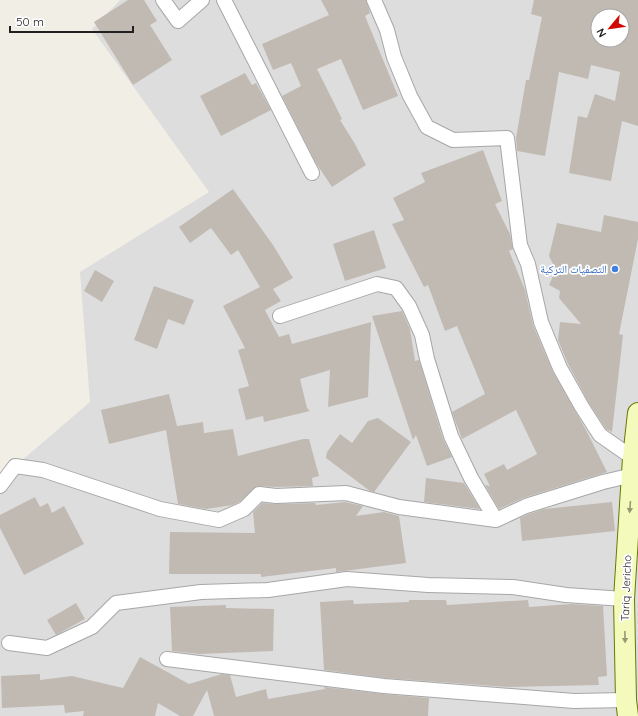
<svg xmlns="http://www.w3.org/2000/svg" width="638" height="716" viewBox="0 0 638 716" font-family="Quicksand,'Noto Naskh Arabic',sans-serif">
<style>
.residential{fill:#dedddd;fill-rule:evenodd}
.building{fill:#c1bab3;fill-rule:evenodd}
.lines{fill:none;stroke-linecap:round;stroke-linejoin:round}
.minor-casing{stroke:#a7a7a7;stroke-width:16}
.secondary-casing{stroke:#677905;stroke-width:22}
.minor{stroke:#fff;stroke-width:14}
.secondary{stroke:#f4fabb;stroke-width:20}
.oneway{fill:#959875}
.shop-dot{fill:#3f7fe0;stroke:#fff;stroke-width:1.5}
.labels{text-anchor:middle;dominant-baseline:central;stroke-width:3.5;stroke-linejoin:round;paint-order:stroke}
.shop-label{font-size:11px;fill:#366cbe;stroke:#fff;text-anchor:end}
.street-label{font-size:11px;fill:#202020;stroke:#fff}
</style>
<rect width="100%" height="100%" fill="#f1eee6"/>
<path class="residential" d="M 120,0 L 638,0 L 638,716 L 0,716 L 0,479 L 90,402 L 80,272 L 209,192 L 92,29 ZM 598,16 L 622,16 L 622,40 L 598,40 Z"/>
<path class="building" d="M 128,0 L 144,0 L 157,21 L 150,25 L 172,60 L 133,85 L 94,22 Z
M 321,0 L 366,0 L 370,13 L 365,16 L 398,96 L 363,110 L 341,59 L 317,69 L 342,119 L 340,120 L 355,144 L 366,165 L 332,187 L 316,163 L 282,96 L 301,86 L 291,63 L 273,70 L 262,44 L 329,15 Z
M 534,0 L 638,0 L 638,126 L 622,121 L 611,181 L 569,173 L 578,116 L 587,118 L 595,94 L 615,101 L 620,72 L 591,65 L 588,79 L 559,72 L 545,156 L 517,151 L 516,138 L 526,80 L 529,80 L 542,17 L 531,14 ZM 598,16 L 622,16 L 622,40 L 598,40 Z
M 245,73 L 252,85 L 256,83 L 271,110 L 221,136 L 200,96 Z
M 483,150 L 502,201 L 495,204 L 510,234 L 513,249 L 509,251 L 525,290 L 533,325 L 553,372 L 586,430 L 607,472 L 523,498 L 499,509 L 485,485 L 490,486 L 484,474 L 504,464 L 507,470 L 537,454 L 516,410 L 462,439 L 452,412 L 485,394 L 457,326 L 445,331 L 428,285 L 424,287 L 392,224 L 404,220 L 393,198 L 425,182 L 421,173 Z
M 233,189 L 273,245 L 293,278 L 273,289 L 281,301 L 265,310 L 279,337 L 289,334 L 292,344 L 371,322 L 368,397 L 328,407 L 330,370 L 300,379 L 307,408 L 310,411 L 264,422 L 263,416 L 246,420 L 238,389 L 249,386 L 238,350 L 245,348 L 223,306 L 260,287 L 238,250 L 231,255 L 211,228 L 190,243 L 179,227 Z
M 604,215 L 638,222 L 638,239 L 619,334 L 623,335 L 612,432 L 606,429 L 589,403 L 568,364 L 558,340 L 560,322 L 581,324 L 559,298 L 560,291 L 549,285 L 556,270 L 549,256 L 557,223 L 601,232 Z
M 374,230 L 386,268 L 345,281 L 333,244 Z
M 95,270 L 114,281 L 102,302 L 84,291 Z
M 154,286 L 194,300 L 184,325 L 168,319 L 157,349 L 134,340 Z
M 402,311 L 410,329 L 415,361 L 419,360 L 443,439 L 452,457 L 427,466 L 416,435 L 413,440 L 372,316 Z
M 169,394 L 177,426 L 203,422 L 204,433 L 233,429 L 238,456 L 303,439 L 309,439 L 319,476 L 312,478 L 313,486 L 276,487 L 257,486 L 239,502 L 233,505 L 206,509 L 178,504 L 166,430 L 109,444 L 101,410 Z
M 378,418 L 411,442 L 374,492 L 370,491 L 326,458 L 327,452 L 340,434 L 352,443 L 368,421 Z
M 426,478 L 464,483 L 480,509 L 424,502 Z
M 35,497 L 40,507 L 48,503 L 52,513 L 64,506 L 84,544 L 24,575 L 0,528 L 0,515 Z
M 345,502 L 363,506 L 356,516 L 384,512 L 399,516 L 406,563 L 336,572 L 336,568 L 261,577 L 261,574 L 169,574 L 170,532 L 255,533 L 253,512 L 262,503 L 276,504 L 315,503 L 316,505 Z
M 612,502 L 615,531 L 522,541 L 520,518 L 529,514 L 544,509 Z
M 353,600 L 354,604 L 409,602 L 409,600 L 446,600 L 447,605 L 528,600 L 529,607 L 571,604 L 603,606 L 607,676 L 598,677 L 599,685 L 508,687 L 385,678 L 324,670 L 320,602 Z
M 76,603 L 85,619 L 56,635 L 47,620 Z
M 226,605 L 226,608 L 274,609 L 273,651 L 199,654 L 172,651 L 170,607 Z
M 140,657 L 189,684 L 222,674 L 230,675 L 236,697 L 266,689 L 268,699 L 325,689 L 324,687 L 383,694 L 429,698 L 428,716 L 214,716 L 207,690 L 193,716 L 180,716 L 158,703 L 155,716 L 83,716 L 84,711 L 65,713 L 64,705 L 2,708 L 1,676 L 40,674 L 40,680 L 72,676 L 123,688 Z"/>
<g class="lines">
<defs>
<path id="minor" d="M 163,0 L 178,21 L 202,0
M 224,0 L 312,173
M 374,0 L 387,30 L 394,57 L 410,96 L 427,127 L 453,140 L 507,138 L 520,245 L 528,264 L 541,322 L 560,368 L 582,407 L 600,435 L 633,458
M 280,316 L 377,284 L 396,288 L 409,306 L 422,335 L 427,359 L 451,436 L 471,478 L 496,520
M 0,486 L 15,466 L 43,470 L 160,509 L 219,520 L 244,509 L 259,494 L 276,496 L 346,493 L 399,507 L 496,520 L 526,506 L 603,482 L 633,475
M 9,643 L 47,648 L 92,627 L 116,603 L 201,592 L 268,590 L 347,579 L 428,585 L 513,587 L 566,595 L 624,599
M 167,659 L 384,686 L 574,701 L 626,700"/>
<path id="secondary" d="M 628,716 L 626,700 L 624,599 L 633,458 L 638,413"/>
</defs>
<use href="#minor" class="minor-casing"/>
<use href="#secondary" class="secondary-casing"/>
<use href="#minor" class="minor"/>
<use href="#secondary" class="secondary"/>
</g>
<defs><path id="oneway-solid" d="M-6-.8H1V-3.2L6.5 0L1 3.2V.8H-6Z"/></defs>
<g class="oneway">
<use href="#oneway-solid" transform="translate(630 507) rotate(94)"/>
<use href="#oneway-solid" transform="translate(625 637) rotate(89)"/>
</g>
<circle class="shop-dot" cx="615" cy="269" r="4"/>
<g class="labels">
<g class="shop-label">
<text x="607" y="269">التصفيات التركية</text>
</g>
<g class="street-label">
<text transform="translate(626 588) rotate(-88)">Tariq Jericho</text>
</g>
</g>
<g transform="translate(610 28) rotate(241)"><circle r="19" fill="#ffffff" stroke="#a6a6a6"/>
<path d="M0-3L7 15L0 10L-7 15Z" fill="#d00a00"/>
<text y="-6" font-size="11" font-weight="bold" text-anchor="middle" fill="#202020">N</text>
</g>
<path d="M10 26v6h123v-6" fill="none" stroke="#202020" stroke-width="2"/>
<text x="16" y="26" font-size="12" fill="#202020" stroke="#ffffff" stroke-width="3" paint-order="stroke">50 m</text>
</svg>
